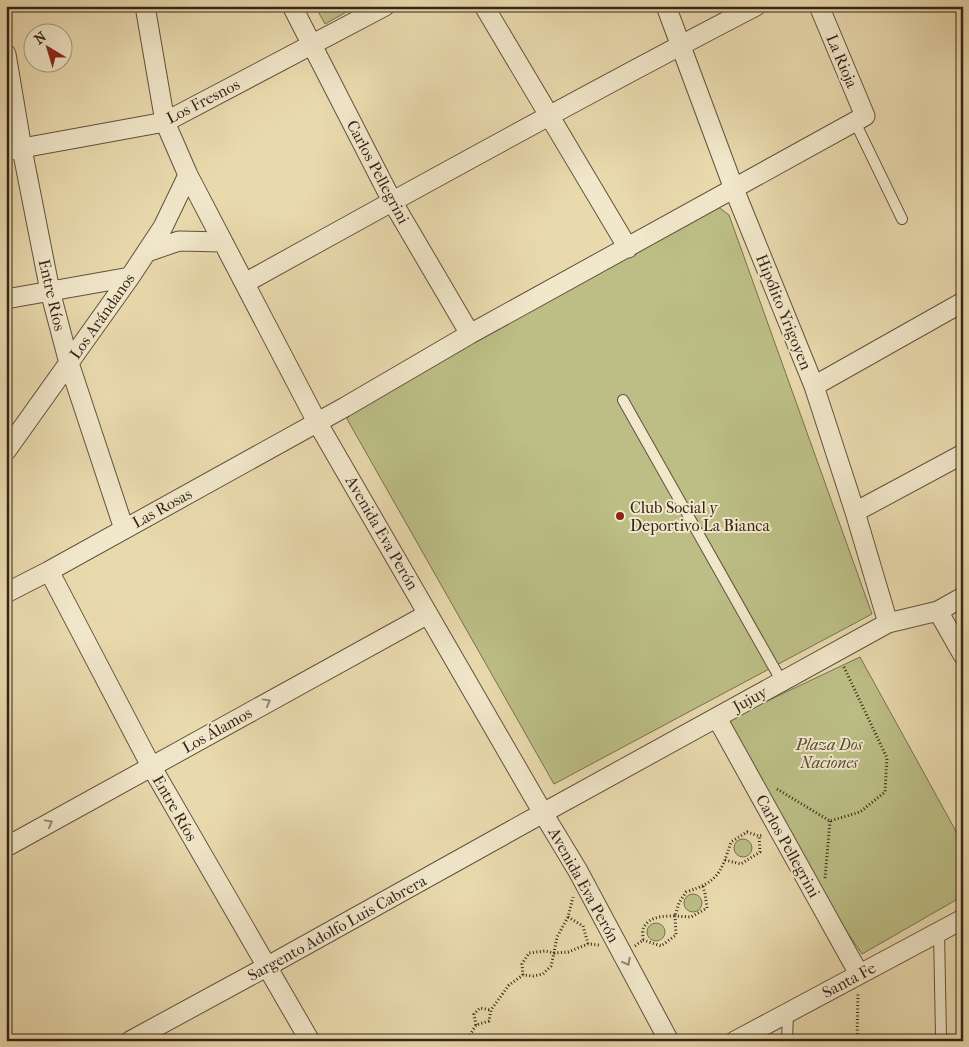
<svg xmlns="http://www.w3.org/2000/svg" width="969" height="1047" viewBox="0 0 969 1047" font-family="'IM FELL French Canon',serif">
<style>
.green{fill:#bcbe86;stroke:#78714e}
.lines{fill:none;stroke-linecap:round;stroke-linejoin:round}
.service-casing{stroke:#62523d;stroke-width:12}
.minor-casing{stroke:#62523d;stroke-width:21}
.path{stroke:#352417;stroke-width:3;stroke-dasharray:1 2.5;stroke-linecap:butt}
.service{stroke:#f1e7ca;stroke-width:10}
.minor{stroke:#f1e7ca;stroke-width:19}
.oneway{stroke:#938670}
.poi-dot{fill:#8f2418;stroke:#f1e7ca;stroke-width:2}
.labels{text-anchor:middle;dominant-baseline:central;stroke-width:4;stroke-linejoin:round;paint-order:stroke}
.street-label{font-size:16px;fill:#352417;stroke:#f1e7ca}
.poi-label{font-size:16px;fill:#352417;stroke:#f1e7ca;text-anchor:start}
.park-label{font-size:16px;font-style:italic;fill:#574a33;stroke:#f1e7ca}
</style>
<rect width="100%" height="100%" fill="#e9daae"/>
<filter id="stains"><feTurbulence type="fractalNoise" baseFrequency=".004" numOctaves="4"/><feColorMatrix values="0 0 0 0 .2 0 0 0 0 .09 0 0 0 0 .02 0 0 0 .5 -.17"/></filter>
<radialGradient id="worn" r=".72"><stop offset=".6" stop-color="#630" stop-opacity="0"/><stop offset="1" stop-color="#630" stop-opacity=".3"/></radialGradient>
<path class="green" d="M 315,6 L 357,6 L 325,24 Z
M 717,206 L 729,215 L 872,614 L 554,784 L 347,419 L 357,404 Z
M 860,657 L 963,844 L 963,896 L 862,954 L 834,913 L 727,720 Z
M734 848a9 9 0 1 1 18 0a9 9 0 1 1-18 0Z
M684 903a9 9 0 1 1 18 0a9 9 0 1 1-18 0Z
M647 932a9 9 0 1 1 18 0a9 9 0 1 1-18 0Z"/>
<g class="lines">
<defs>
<path id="service" d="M 855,122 L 902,219
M 623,400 L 782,682
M 939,932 L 941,1036
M 787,1041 L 788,1011"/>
<path id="minor" d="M 145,6 L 165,122 L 188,175 L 317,422 L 543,813 L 578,871 L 669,1041
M 292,6 L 392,201 L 470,334
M 484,6 L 628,248
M 666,6 L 734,189 L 814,386 L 855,512 L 888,623
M 6,54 L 22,149 L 50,291 L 69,363 L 124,529
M 6,151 L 165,122 L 385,6
M 147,252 L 179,241 L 223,242
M 245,283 C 414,189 584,95 756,6
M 6,299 L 130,277
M 814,386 L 963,302
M 6,451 L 130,277 L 163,227 L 188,175
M 855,512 L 963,454
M 49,571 L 151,766 L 310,1041
M 6,593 L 49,571 L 345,407 L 470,334 L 865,116 L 819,6
M 938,611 L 963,655
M 717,718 L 859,974
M 6,847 L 428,614
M 130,1041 L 268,966 L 543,813 L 888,623 L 938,611 L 963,597
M 735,1041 L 963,919"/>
</defs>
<use href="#service" class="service-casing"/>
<use href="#minor" class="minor-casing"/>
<path class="path" d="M 777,789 L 830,821 L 860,812 L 885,792 L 887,758 L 843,665
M 725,860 L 741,864 L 760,852 L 759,836
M 825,878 L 830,821
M 568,917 L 583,926 L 588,944
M 643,940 L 661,946 L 676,935 L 675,916 L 691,917 L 707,908 L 705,894 L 703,886
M 635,946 L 643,940 C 643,936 642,930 644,927 C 650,916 664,916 675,916 L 679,903 L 686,892 C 718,882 721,873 731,842 L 747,832 L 759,836 L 763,835
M 523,975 L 522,964 L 529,953 L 545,951 L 554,953 L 557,937 L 568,917 L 573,897
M 476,1025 L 474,1014 L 480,1008 L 491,1010
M 466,1041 L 476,1025 L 489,1021 L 491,1010 L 509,985 L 523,975 L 533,976 L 543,974 L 551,966 L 554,953 L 568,952 L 588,944 L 599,945
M 857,1041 L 858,993"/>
<use href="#service" class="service"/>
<use href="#minor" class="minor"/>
</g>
<defs><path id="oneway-chevron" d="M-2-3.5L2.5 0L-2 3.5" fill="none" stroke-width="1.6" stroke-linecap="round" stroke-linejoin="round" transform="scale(1.25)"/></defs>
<g class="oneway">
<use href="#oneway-chevron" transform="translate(267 702) rotate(-29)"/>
<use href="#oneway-chevron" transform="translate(49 823) rotate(-29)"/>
<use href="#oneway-chevron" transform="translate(627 962) rotate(62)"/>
</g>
<circle class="poi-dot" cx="620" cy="516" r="5"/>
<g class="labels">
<g class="street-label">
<text transform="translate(842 61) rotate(67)">La Rioja</text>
<text transform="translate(203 101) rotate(-27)">Los Fresnos</text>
<text transform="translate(378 172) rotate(62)">Carlos Pellegrini</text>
<text transform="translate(52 295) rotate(77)">Entre Ríos</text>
<text transform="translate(784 312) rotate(68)">Hipólito Yrigoyen</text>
<text transform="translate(102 316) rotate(-55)">Los Arándanos</text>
<text transform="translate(162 508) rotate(-29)">Las Rosas</text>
<text transform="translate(382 533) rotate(60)">Avenida Eva Perón</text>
<text transform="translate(750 699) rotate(-29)">Jujuy</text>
<text transform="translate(217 730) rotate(-29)">Los Álamos</text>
<text transform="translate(175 808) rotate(60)">Entre Ríos</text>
<text transform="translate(788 846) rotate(61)">Carlos Pellegrini</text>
<text transform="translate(584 885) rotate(61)">Avenida Eva Perón</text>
<text transform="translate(337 928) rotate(-29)">Sargento Adolfo Luis Cabrera</text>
<text transform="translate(849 980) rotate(-28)">Santa Fe</text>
</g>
<g class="poi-label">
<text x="630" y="507">Club Social y<tspan x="630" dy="18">Deportivo La Bianca</tspan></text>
</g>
<g class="park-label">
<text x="829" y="744">Plaza Dos<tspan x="829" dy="18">Naciones</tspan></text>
</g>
</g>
<rect width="969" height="1047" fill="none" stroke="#e9daae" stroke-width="25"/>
<rect x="8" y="8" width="954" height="1032" fill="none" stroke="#352417" stroke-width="2.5"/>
<rect x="12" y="12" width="944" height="1022" fill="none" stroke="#352417"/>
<g transform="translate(48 48) rotate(322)"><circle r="24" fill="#f1e7ca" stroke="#a69982"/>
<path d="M0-4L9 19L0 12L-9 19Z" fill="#8f2418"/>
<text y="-8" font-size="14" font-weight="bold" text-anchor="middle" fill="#352417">N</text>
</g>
<rect width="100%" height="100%" filter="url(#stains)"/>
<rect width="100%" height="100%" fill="url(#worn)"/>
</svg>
